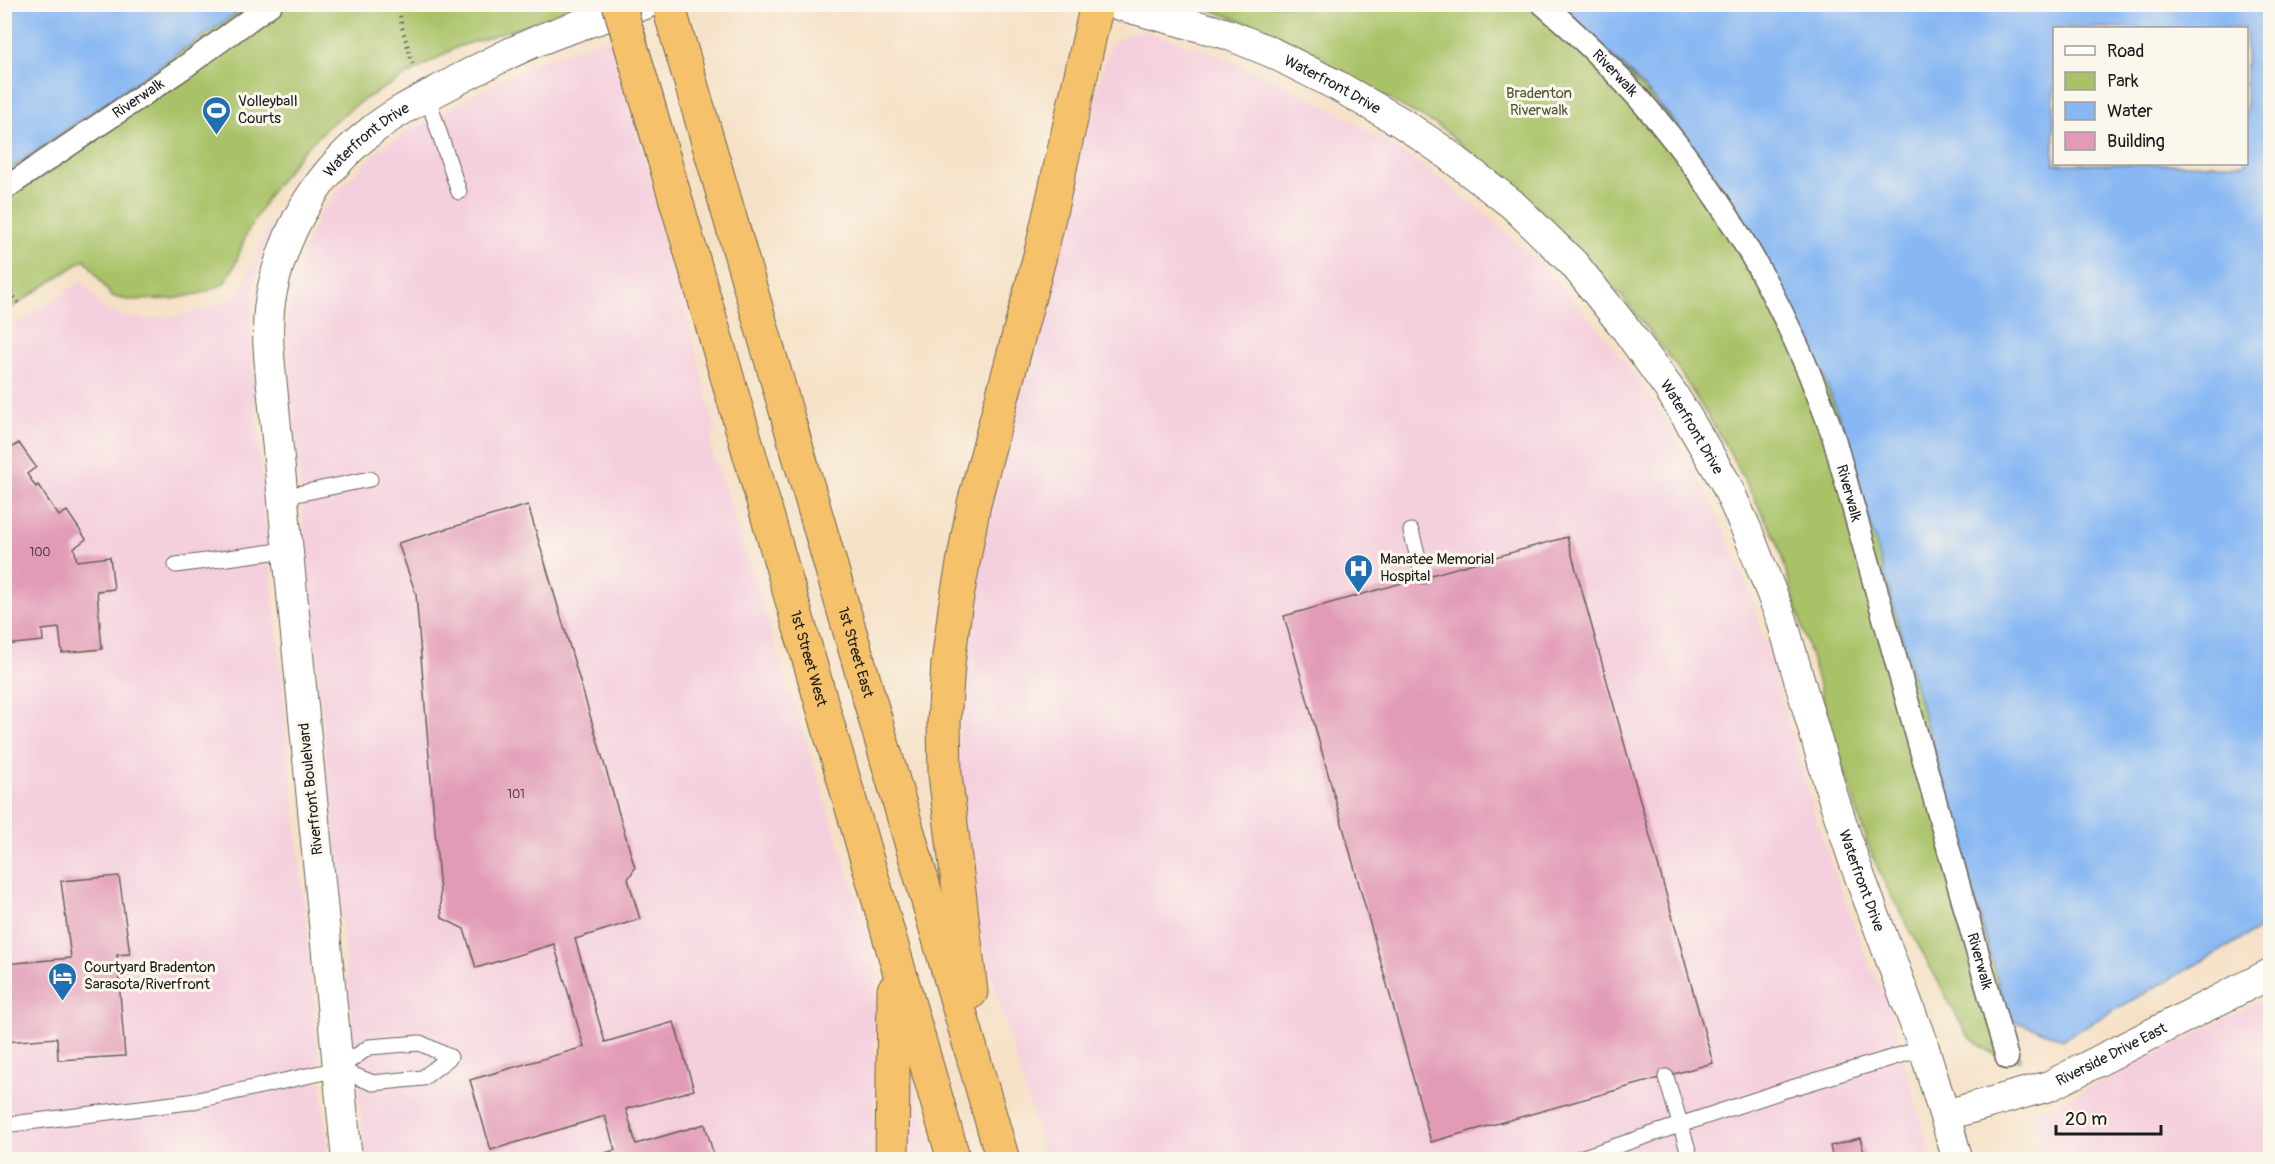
<svg xmlns="http://www.w3.org/2000/svg" width="2275" height="1164" viewBox="0 0 2275 1164" font-family="Pangolin,sans-serif">
<style>
.built{fill:#f4cfdd}
.green{fill:#a9c268;stroke:#626f42;stroke-width:1.5}
.water{fill:#88b8f3;stroke:#526a88;stroke-width:1.5;fill-rule:evenodd}
.building{fill:#e29bb7}
.lines{fill:none;stroke-linecap:round;stroke-linejoin:round}
.service-casing{stroke:#686158;stroke-width:17}
.pedestrian-casing{stroke:#686158;stroke-width:25}
.minor-casing{stroke:#686158;stroke-width:32}
.trunk-casing{stroke:#686158;stroke-width:35}
.path{stroke:#686158;stroke-width:4;stroke-dasharray:1.5 4.5;stroke-linecap:butt}
.service{stroke:#fff;stroke-width:15}
.pedestrian{stroke:#fff;stroke-width:22}
.minor{stroke:#fff;stroke-width:30}
.trunk{stroke:#f5c16b;stroke-width:33}
.trunk-bridge-casing{stroke:#686158;stroke-width:35;stroke-linecap:butt}
.trunk-bridge{stroke:#f5c16b;stroke-width:33}
.labels{text-anchor:middle;dominant-baseline:central;stroke-width:6;stroke-linejoin:round;paint-order:stroke}
.number-label{font-size:12px;fill:#4e3c43}
.street-label{font-size:15px;fill:#1c1c1c;stroke:#fbf7ec}
.park-label{font-size:15px;fill:#4d5637;stroke:#fbf7ec}
.poi-label{font-size:15px;fill:#1c1c1c;stroke:#fbf7ec;text-anchor:start}
</style>
<rect width="100%" height="100%" fill="#fbf7ec"/>
<filter id="ink" filterUnits="userSpaceOnUse"><feTurbulence type="fractalNoise" baseFrequency=".0167" numOctaves="2"/><feDisplacementMap in="SourceGraphic" scale="12" xChannelSelector="R" yChannelSelector="G"/><feConvolveMatrix kernelMatrix="1 2 1 2 8 2 1 2 1" color-interpolation-filters="sRGB"/></filter>
<filter id="wash" filterUnits="userSpaceOnUse"><feTurbulence type="fractalNoise" baseFrequency=".008" numOctaves="4" result="noise"/><feDisplacementMap in="SourceGraphic" scale="24" xChannelSelector="R" yChannelSelector="G"/><feGaussianBlur stdDeviation="1.35" result="paint"/><feColorMatrix in="noise" values="0 0 0 0 0 0 0 0 0 0 0 0 0 0 0 0 0 1.4 0 .05"/><feComposite in="paint" operator="in"/></filter>
<g filter="url(#wash)">
<rect width="100%" height="100%" fill="#f5e1c6"/>
<path class="built" d="M 1146,31 L 1214,54 L 1278,82 L 1339,113 L 1414,160 L 1477,207 L 1541,265 L 1598,328 L 1644,389 L 1675,436 L 1704,488 L 1724,530 L 1752,598 L 1824,845 L 1869,965 L 1886,995 L 1932,1159 L 1045,1160 L 979,930 L 957,771 L 969,589 L 1053,247 L 1105,62 L 1111,47 L 1116,40 L 1130,33 Z
M 609,37 L 675,265 L 716,433 L 710,444 L 876,958 L 873,1159 L 365,1160 L 293,417 L 286,333 L 289,298 L 308,241 L 320,214 L 343,185 L 382,147 L 494,83 L 547,59 Z
M 284,202 L 263,252 L 254,286 L 250,332 L 258,438 L 329,1159 L 5,1160 L 5,332 L 82,281 L 103,309 L 126,317 L 146,319 L 177,316 L 206,310 L 230,300 L 238,294 L 249,274 L 260,243 Z
M 2270,996 L 2270,1159 L 2043,1159 L 2033,1111 L 2057,1104 Z
M 912,1078 L 936,1159 L 909,1159 Z"/>
<path class="green" d="M 248,5 L 591,5 L 457,47 L 363,100 L 332,123 L 301,153 L 269,195 L 246,235 L 235,265 L 224,284 L 202,293 L 173,299 L 127,300 L 111,296 L 85,259 L 5,312 L 5,172 Z
M 1202,5 L 1559,5 C 1624,67 1688,131 1737,208 C 1774,268 1808,332 1833,397 C 1865,481 1884,571 1908,657 C 1945,791 1982,926 2020,1060 C 1997,1057 1981,1050 1966,1033 L 1885,884 L 1869,848 L 1846,777 L 1777,541 L 1724,442 L 1675,364 L 1624,299 L 1560,233 L 1442,128 L 1252,25 L 1209,9 Z"/>
<path class="water" d="M 5,4 L 248,4 L 248,5 L 5,172 Z
M 1559,5 L 2270,5 L 2270,923 L 2063,1039 L 2008,1019 L 1847,439 C 1804,316 1740,196 1653,97 C 1624,65 1591,35 1559,5 ZM 2054,28 L 2246,28 L 2246,164 L 2054,164 Z"/>
<g id="blocks">
<path class="building" d="M 19,443 L 36,467 L 27,474 L 36,487 L 38,485 L 59,516 L 67,511 L 86,539 L 74,548 L 77,561 L 110,557 L 114,589 L 97,591 L 102,649 L 62,653 L 59,628 L 42,630 L 43,641 L 4,645 L 4,452 Z
M 528,505 L 635,868 L 628,879 L 640,919 L 575,939 L 605,1042 L 674,1022 L 694,1090 L 626,1109 L 636,1144 L 705,1124 L 715,1160 L 583,1160 L 615,1150 L 605,1116 L 491,1150 L 470,1080 L 584,1047 L 554,944 L 476,968 L 464,929 L 442,918 L 416,594 L 398,543 Z
M 1567,537 L 1713,1063 L 1431,1142 L 1284,616 Z
M 119,876 L 130,954 L 117,955 L 125,1056 L 58,1060 L 57,1038 L 5,1042 L 5,964 L 71,958 L 61,881 Z
M 1860,1138 L 1866,1160 L 1833,1160 L 1830,1146 Z"/>
</g>
</g>
<g filter="url(#ink)">
<use href="#blocks" fill-opacity="0" stroke="#686158" stroke-width="1.5"/>
<g class="lines">
<defs>
<path id="service" d="M 427,96 L 459,192
M 282,497 L 370,479
M 1411,531 L 1423,576
M 176,565 L 287,550
M 1666,1077 L 1691,1160
M 4,1125 L 189,1102 L 338,1069 L 369,1047 L 420,1043 L 450,1057 L 423,1078 L 373,1083 L 338,1069
M 1574,1160 L 1785,1090 L 1924,1048"/>
<g id="pedestrian">
<path id="s1" d="M 1543,4 C 1682,124 1772,263 1833,435 L 2007,1058"/>
<path id="s2" d="M 4,189 L 183,68 L 271,4"/>
</g>
<g id="minor">
<path id="s3" d="M 1116,4 L 1227,34 L 1271,52 L 1336,85 L 1402,123 L 1439,148 L 1512,204 L 1574,264 L 1626,329 L 1670,390 L 1691,424 L 1725,482 L 1748,533 L 1782,620 L 1833,797 L 1854,861 L 1924,1048 L 1958,1160"/>
<path id="s4" d="M 1946,1115 L 2049,1086 L 2270,974"/>
<path id="s5" d="M 347,1160 L 275,418 C 272,377 263,332 272,291 C 285,228 319,172 370,132 C 394,112 424,98 452,83 C 480,68 508,53 537,41 C 572,26 609,16 645,4"/>
</g>
<g id="trunk">
<path id="s6" d="M 668,4 L 1003,1160"/>
<path id="s7" d="M 664,159 L 954,1160"/>
<path d="M 971,992 L 945,774 L 944,722 L 948,664 L 955,608 L 974,503 L 1042,248 L 1097,4"/>
<path d="M 892,1160 L 894,990"/>
</g>
</defs>
<use href="#service" class="service-casing"/>
<use href="#pedestrian" class="pedestrian-casing"/>
<use href="#minor" class="minor-casing"/>
<use href="#trunk" class="trunk-casing"/>
<path class="path" d="M 398,4 L 402,27 L 414,68
M 4,282 L 18,303"/>
<use href="#service" class="service"/>
<use href="#pedestrian" class="pedestrian"/>
<use href="#minor" class="minor"/>
<use href="#trunk" class="trunk"/>
<defs>
<path id="trunk-bridge" d="M 619,4 L 664,159"/>
</defs>
<use href="#trunk-bridge" class="trunk-bridge-casing"/>
<use href="#trunk-bridge" class="trunk-bridge"/>
</g>
</g>
<defs>
<symbol id="stadium-pin" viewBox="-11 -11 22 30"><path d="M0 17L-7.5 6A9.5 9.5 0 1 1 7.5 6Z" fill="#1f6fb2" stroke="#fbf7ec"/><path d="M0-5a6.5 5 0 1 0 0 10a6.5 5 0 1 0 0-10ZM-3.5-1.8h7v3.6h-7Z" fill="#fff"/></symbol>
<symbol id="hospital-pin" viewBox="-11 -11 22 30"><path d="M0 17L-7.5 6A9.5 9.5 0 1 1 7.5 6Z" fill="#1f6fb2" stroke="#fbf7ec"/><path d="M-5-5h3v3.5h4V-5h3V5h-3V1.5h-4V5h-3Z" fill="#fff"/></symbol>
<symbol id="hotel-pin" viewBox="-11 -11 22 30"><path d="M0 17L-7.5 6A9.5 9.5 0 1 1 7.5 6Z" fill="#1f6fb2" stroke="#fbf7ec"/><path d="M-6-4.5h1.5V1H6V5H4.5V3h-9V5H-6ZM-4 0a1.8 1.8 0 1 1 3.6 0ZM.5 0V-2.5h3Q6-2.5 6 0Z" fill="#fff"/></symbol>
</defs>
<g fill-rule="evenodd">
<use href="#stadium-pin" x="200" y="94" width="33" height="45"/>
<use href="#hospital-pin" x="1342" y="552" width="33" height="45"/>
<use href="#hotel-pin" x="46" y="960" width="33" height="45"/>
</g>
<g class="labels">
<g class="number-label">
<text x="40" y="552">100</text>
<text x="516" y="794">101</text>
</g>
<g class="street-label">
<text stroke="none"><textPath href="#s1" startOffset="100">Riverwalk</textPath></text>
<text stroke="none"><textPath href="#s3" startOffset="232">Waterfront Drive</textPath></text>
<text stroke="none"><textPath href="#s2" startOffset="162">Riverwalk</textPath></text>
<text stroke="none"><textPath href="#s5" startOffset="1056">Waterfront Drive</textPath></text>
<text stroke="none"><textPath href="#s3" startOffset="736">Waterfront Drive</textPath></text>
<text stroke="none"><textPath href="#s1" startOffset="586">Riverwalk</textPath></text>
<text stroke="none"><textPath href="#s6" startOffset="675">1st Street East</textPath></text>
<text stroke="none"><textPath href="#s7" startOffset="520">1st Street West</textPath></text>
<text transform="translate(311 789) rotate(-96)">Riverfront Boulelvard</text>
<text stroke="none"><textPath href="#s3" startOffset="1222">Waterfront Drive</textPath></text>
<text stroke="none"><textPath href="#s1" startOffset="1072">Riverwalk</textPath></text>
<text stroke="none"><textPath href="#s4" startOffset="177">Riverside Drive East</textPath></text>
</g>
<g class="park-label">
<text x="1539" y="93">Bradenton<tspan x="1539" dy="17">Riverwalk</tspan></text>
</g>
<g class="poi-label">
<text x="238" y="101">Volleyball<tspan x="238" dy="17">Courts</tspan></text>
<text x="1380" y="559">Manatee Memorial<tspan x="1380" dy="17">Hospital</tspan></text>
<text x="84" y="967">Courtyard Bradenton<tspan x="84" dy="17">Sarasota/Riverfront</tspan></text>
</g>
</g>
<rect width="2275" height="1164" fill="none" stroke="#fbf7ec" stroke-width="24"/>
<rect x="2053" y="27" width="195" height="138" fill="#fbf7ec" stroke="#a29f99" stroke-width="1.5"/>
<rect x="2065" y="46" width="30" height="9" fill="#ffffff" stroke="#a29f99" stroke-width="1.5"/>
<text x="2107" y="57" font-size="18" fill="#1c1c1c">Road</text>
<rect x="2065" y="72" width="30" height="18" fill="#a9c268" stroke="#a29f99" stroke-width="1.5"/>
<text x="2107" y="87" font-size="18" fill="#1c1c1c">Park</text>
<rect x="2065" y="102" width="30" height="18" fill="#88b8f3" stroke="#a29f99" stroke-width="1.5"/>
<text x="2107" y="117" font-size="18" fill="#1c1c1c">Water</text>
<rect x="2065" y="132" width="30" height="18" fill="#e29bb7" stroke="#a29f99" stroke-width="1.5"/>
<text x="2107" y="147" font-size="18" fill="#1c1c1c">Building</text>
<path d="M2056 1125v9h105v-9" fill="none" stroke="#1c1c1c" stroke-width="3"/>
<text x="2065" y="1125" font-size="18" fill="#1c1c1c" stroke="#fbf7ec" stroke-width="4.5" paint-order="stroke">20 m</text>
</svg>
